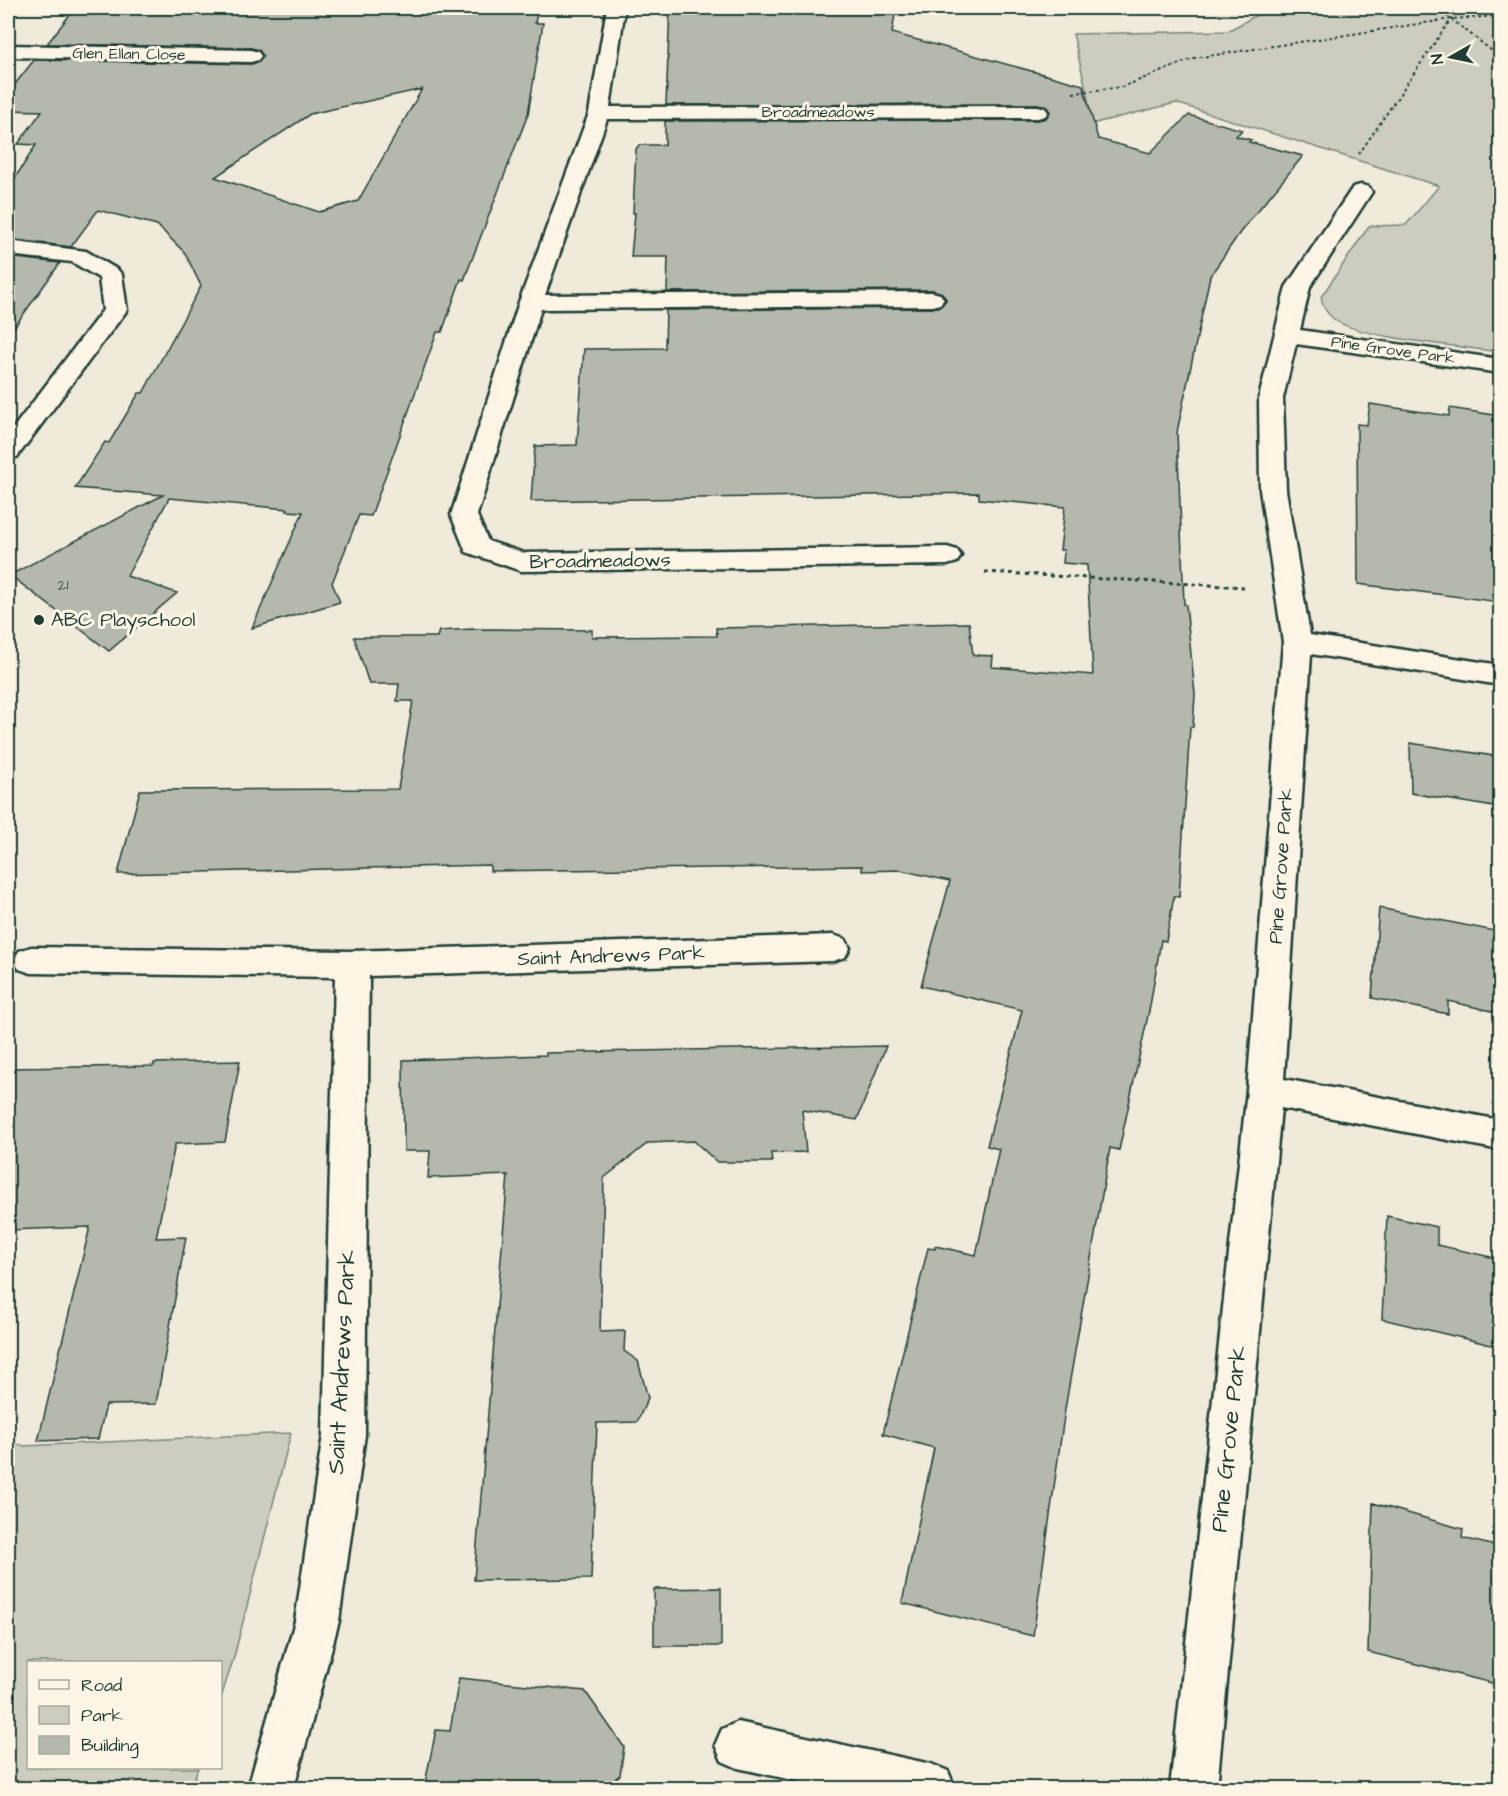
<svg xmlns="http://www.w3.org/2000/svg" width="1508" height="1796" viewBox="0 0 1508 1796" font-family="'Architects Daughter',sans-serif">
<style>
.green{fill:#cccdbf;stroke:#76857a;stroke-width:1.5}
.building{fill:#b5b9ad;stroke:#1f3d34;stroke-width:1.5;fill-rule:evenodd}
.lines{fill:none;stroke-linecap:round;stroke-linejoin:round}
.street-casing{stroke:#1f3d34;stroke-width:5}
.path-far1{stroke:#1f3d34;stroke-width:2;stroke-dasharray:3 3;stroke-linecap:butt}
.path{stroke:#1f3d34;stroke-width:3;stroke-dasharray:4 4;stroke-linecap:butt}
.street{fill:#fcf5e5;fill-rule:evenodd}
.poi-dot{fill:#1f3d34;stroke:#fcf5e5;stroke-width:2}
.labels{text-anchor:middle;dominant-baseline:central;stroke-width:6;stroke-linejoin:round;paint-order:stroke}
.far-street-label{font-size:16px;fill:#1f3d34;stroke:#fcf5e5}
.number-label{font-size:16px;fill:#445c52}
.street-label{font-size:20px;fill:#1f3d34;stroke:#fcf5e5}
.poi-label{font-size:20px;fill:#1f3d34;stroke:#fcf5e5;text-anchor:start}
.near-street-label{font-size:24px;fill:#1f3d34;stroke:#fcf5e5}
</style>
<rect width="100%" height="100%" fill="#efeada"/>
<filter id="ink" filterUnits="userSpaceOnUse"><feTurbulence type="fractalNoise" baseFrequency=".0167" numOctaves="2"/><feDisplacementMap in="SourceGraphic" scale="12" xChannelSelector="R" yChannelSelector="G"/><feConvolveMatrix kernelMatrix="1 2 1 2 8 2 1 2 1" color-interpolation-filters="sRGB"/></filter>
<g filter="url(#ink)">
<path class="green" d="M 1269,8 L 1500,8 L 1500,352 C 1466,347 1359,338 1335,320 C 1327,314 1322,306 1321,297 L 1369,226 L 1406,225 L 1439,186 L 1176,103 L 1091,124 L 1087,93 L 1073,34 L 1228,31 Z
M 291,1433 L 234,1657 L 221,1698 L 220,1662 L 28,1662 L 28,1768 L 198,1768 L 191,1788 L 8,1788 L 8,1442 L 25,1446 Z"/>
<path class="building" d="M 75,8 L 538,8 L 535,23 L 543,23 L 528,114 L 464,280 L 461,279 L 442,332 L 437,332 L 371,516 L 359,515 L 332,583 L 340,602 L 252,628 L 303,512 L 287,511 L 288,509 L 169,498 L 127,576 L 177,593 L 109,651 L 10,575 L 163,495 L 75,488 L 105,442 L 109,443 L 139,393 L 143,393 L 201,286 L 185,253 L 157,225 L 98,210 L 71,247 L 8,239 L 8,189 L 36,145 L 18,144 L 42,111 L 8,110 L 8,93 L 34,60 L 251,64 L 259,62 L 263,56 L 259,50 L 251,48 L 47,44 ZM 422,89 L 358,201 L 319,212 L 215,177 L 310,114 Z
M 670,8 L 896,8 L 892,33 L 1083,85 L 1098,139 L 1150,153 L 1189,115 L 1242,130 L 1236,136 L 1251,140 L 1249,142 L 1303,156 L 1241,231 L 1210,276 L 1177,432 L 1184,604 L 1186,605 L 1195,694 L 1193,727 L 1190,727 L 1179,897 L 1174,896 L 1166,941 L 1161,940 L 1150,1006 L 1119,1150 L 1110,1148 L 1065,1409 L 1033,1636 L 902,1603 L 934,1448 L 883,1434 L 928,1248 L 935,1249 L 935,1246 L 976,1255 L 999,1149 L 987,1146 L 1022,1010 L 921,986 L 950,881 L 900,870 L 862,871 L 862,866 L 490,871 L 490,865 L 118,874 L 140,790 L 398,789 L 413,701 L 397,701 L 399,684 L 369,684 L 354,637 L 437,637 L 439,631 L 473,629 L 592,630 L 592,637 L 717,636 L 716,628 L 969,623 L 973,655 L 993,656 L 992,667 L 1093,675 L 1087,565 L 1063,563 L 1064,550 L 1060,550 L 1065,507 L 979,499 L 979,493 L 531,501 L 535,446 L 577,445 L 584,349 L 665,348 L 666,310 L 932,308 L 941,306 L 946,300 L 942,293 L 932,290 L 667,292 L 668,257 L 631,257 L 635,213 L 633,213 L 636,149 L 639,145 L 665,145 L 665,121 L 1038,120 L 1046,118 L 1050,112 L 1046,106 L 1038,104 L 666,105 Z
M 8,257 L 60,263 L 8,336 Z
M 1370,404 L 1449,416 L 1450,408 L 1500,416 L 1500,602 L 1358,584 L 1357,424 L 1367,425 Z
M 1410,743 L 1500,757 L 1500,808 L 1411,793 Z
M 1379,908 L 1500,932 L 1500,1013 L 1448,1001 L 1448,1014 L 1372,998 Z
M 886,1046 L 857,1120 L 802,1110 L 806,1152 L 771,1153 L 772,1162 L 717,1162 L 694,1141 L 648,1143 L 604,1178 L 600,1332 L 625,1331 L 624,1351 L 638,1361 L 648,1398 L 637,1422 L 597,1423 L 591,1579 L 474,1580 L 508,1175 L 428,1178 L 430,1151 L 404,1151 L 403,1060 L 546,1055 L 546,1053 Z
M 240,1061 L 225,1142 L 175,1144 L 156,1238 L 186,1237 L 156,1404 L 106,1405 L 98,1439 L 38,1441 L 90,1227 L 8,1230 L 8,1068 L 154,1066 L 154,1063 Z
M 1387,1216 L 1437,1227 L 1437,1245 L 1500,1259 L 1500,1347 L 1382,1319 Z
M 1373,1503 L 1463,1529 L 1462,1538 L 1500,1547 L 1500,1685 L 1368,1652 Z
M 721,1588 L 721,1646 L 654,1646 L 654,1589 Z
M 459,1678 L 585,1691 L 624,1747 L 620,1775 L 602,1788 L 424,1788 L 436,1730 L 450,1731 Z"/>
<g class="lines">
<defs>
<path id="street" d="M 607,8 L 625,8 L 610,107 L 1038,106 L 1045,108 L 1048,112 L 1045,116 L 1038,118 L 607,119 L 545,295 L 932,292 L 940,294 L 944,299 L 940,304 L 932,306 L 541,309 L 477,515 L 488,541 L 524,553 L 947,547 L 957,550 L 961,556 L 957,562 L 947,565 L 521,571 L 466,552 L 451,515 L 519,302 L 589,113 Z
M 8,45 L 251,50 L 258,52 L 261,56 L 258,60 L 251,62 L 8,57 Z
M 1361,185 L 1369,187 L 1372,192 L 1310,287 L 1300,330 L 1500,359 L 1500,373 L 1296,344 L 1283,398 L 1286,490 L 1310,635 L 1500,665 L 1500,685 L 1311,654 L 1284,1079 L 1500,1120 L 1500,1150 L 1281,1108 L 1217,1788 L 1170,1788 L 1247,1090 L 1283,642 L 1260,490 L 1259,398 L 1286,287 L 1353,187 Z
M 8,241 L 86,251 L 118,270 L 122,275 L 127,310 L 17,457 L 8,460 L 8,435 L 103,310 L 99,278 L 72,262 L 8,255 Z
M 833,935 L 845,939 L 850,948 L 845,957 L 833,961 L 369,976 L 365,1435 L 339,1621 L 294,1788 L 248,1788 L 295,1621 L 323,1435 L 335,977 L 31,973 L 19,969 L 14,960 L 19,951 L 31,947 L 352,951 Z
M 738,1722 L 931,1764 L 948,1771 L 955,1788 L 828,1788 L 738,1768 L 722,1761 L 715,1745 L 722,1729 Z"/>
</defs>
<use href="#street" class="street-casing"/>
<path class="path-far1" d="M 1437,8 L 1500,57
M 1073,93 L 1122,87 L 1195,58 L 1451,19 L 1500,16
M 1359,154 L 1451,19"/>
<path class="path" d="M 985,572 L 1244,587"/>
<use href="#street" class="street"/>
</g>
</g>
<circle class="poi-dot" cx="39" cy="620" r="6"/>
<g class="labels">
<g class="far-street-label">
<text transform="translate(129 54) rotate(1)">Glen Ellan Close</text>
<text x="818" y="112">Broadmeadows</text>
<text transform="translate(1393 350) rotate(8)">Pine Grove Park</text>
</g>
<g class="number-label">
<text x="63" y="585">21</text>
</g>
<g class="street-label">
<text transform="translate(600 561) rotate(-1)">Broadmeadows</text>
<text transform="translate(1281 866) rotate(-86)">Pine Grove Park</text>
<text transform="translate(611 956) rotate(-2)">Saint Andrews Park</text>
</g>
<g class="poi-label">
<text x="51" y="620">ABC Playschool</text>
</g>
<g class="near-street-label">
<text transform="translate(342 1362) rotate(-87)">Saint Andrews Park</text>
<text transform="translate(1229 1439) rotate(-84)">Pine Grove Park</text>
</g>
</g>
<rect width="1508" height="1796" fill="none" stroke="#fcf5e5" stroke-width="30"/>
<rect x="15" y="15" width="1478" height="1766" fill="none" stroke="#1f3d34" stroke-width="2" filter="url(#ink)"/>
<rect x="27" y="1661" width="195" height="108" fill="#fcf5e5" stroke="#a4ab9e" stroke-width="1.5"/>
<rect x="39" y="1680" width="30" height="9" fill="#fcf5e5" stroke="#a4ab9e" stroke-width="1.5"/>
<text x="81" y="1691" font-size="18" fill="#1f3d34">Road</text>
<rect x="39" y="1706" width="30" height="18" fill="#cccdbf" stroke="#a4ab9e" stroke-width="1.5"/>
<text x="81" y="1721" font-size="18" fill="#1f3d34">Park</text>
<rect x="39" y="1736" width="30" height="18" fill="#b5b9ad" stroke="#a4ab9e" stroke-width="1.5"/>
<text x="81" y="1751" font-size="18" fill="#1f3d34">Building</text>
<g transform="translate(1451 57) rotate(261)" stroke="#fcf5e5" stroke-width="4.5" paint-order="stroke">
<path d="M0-4.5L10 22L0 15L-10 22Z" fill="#1f3d34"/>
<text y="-9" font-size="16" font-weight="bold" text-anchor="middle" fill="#1f3d34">N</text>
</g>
</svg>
